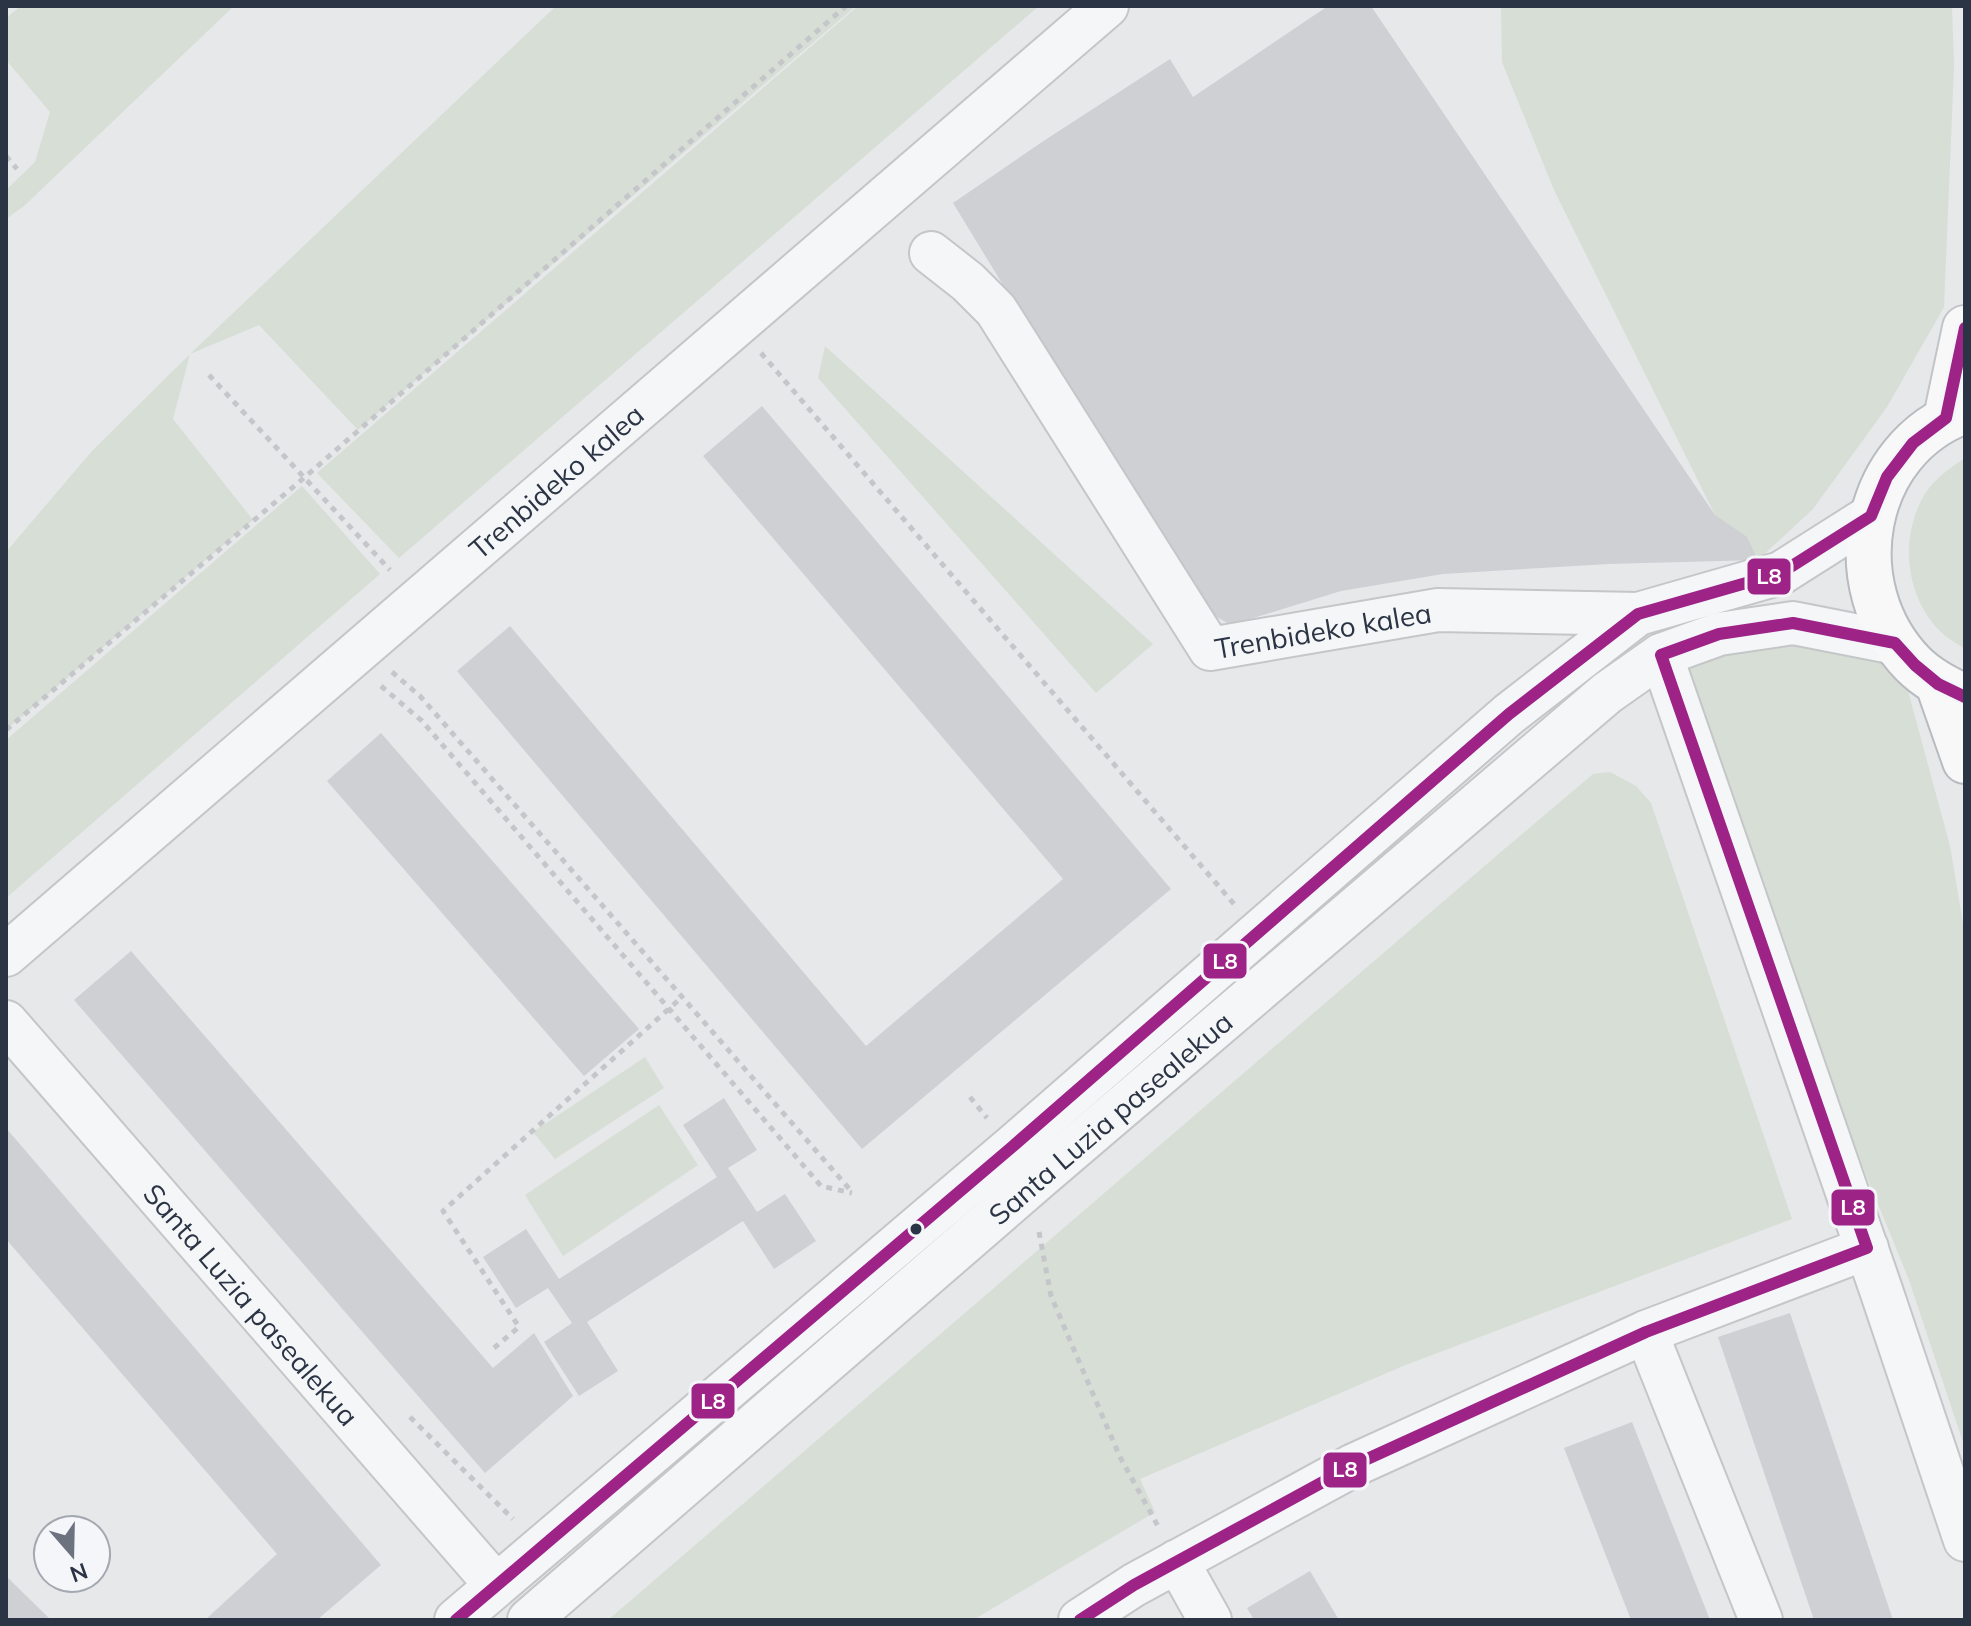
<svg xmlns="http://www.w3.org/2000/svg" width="1971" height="1626" viewBox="0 0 1971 1626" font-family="Mulish,sans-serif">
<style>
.green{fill:#d6ded6}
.building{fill:#ced0d3}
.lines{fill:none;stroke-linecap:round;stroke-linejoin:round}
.minor-casing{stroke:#c4c6c8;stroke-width:46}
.major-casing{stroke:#c2c5c8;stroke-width:48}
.highway-casing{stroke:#b8bbbf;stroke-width:48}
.path{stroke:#c5c6ca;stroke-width:5;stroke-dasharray:6 6;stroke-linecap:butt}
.minor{stroke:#f5f6f7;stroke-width:42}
.major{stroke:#f8f8f8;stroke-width:44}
.highway{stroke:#f8f8f8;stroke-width:44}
.bus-1-casing{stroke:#f4f6f9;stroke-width:18}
.bus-1{stroke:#9e2387;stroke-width:12}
.bus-dot{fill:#2b3445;stroke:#f4f6f9;stroke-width:3}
.labels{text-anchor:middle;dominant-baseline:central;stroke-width:8;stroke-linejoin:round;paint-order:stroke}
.street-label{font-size:28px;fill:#2b3445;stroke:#f4f6f9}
.line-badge{stroke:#f4f6f9;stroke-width:3}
.badge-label{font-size:22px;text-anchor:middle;font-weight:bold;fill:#fff}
</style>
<rect width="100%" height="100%" fill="#e6e8ea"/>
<path class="green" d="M 21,6 L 234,6 L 24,206 L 6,219 L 6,190 L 35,162 L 50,112 L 6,60 L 6,18 Z
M 556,6 L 856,6 L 358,430 L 259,325 L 190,354 L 173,419 L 253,520 L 6,730 L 6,552 L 92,451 L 190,354 Z
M 858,6 L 1039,6 L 399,558 L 317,473 Z
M 1501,6 L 1952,6 L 1954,67 L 1944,307 L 1887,407 L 1813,509 L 1758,560 L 1715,515 L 1554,190 L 1502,62 Z
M 825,346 L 1153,644 L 1096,693 L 818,378 Z
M 1965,458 L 1965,649 C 1957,643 1946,638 1939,630 C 1907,597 1900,543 1921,501 C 1930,482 1948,469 1965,458 Z
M 302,486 L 380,574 L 6,898 L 6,740 Z
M 1719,634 L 1895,643 L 1950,846 L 1965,936 L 1965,1448 L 1909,1280 L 1698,763 L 1661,655 Z
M 1610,772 L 1636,786 L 1651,803 L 1792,1219 L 1403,1366 L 1140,1479 L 1155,1512 L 973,1620 L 608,1620 L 1502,851 L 1593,774 Z
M 645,1057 L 664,1088 L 555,1159 L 533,1132 Z
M 659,1105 L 698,1165 L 563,1256 L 525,1195 Z"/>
<path class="building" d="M 1328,6 L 1371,6 L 1715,515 L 1747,537 L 1758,560 L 1608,564 L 1443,574 L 1341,591 L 1231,625 L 1200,608 L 953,203 L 1045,140 L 1170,59 L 1193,97 Z
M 762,406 L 1171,889 L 862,1149 L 457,671 L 510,626 L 866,1046 L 1063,879 L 703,456 Z
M 381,733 L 639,1029 L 584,1076 L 327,781 Z
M 131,951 L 493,1368 L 534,1333 L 573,1396 L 485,1473 L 74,1000 Z
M 724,1098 L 757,1150 L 728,1168 L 757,1212 L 785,1194 L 816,1241 L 774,1269 L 743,1221 L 587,1322 L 618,1371 L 579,1396 L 544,1342 L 572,1323 L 548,1288 L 516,1308 L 483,1257 L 526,1229 L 559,1279 L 717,1177 L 683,1125 Z
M 6,1128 L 381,1565 L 317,1620 L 205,1620 L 277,1554 L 6,1239 Z
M 1790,1313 L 1893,1620 L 1814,1620 L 1718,1337 Z
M 1632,1422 L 1710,1620 L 1631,1620 L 1564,1448 Z
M 1310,1571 L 1339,1620 L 1254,1620 L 1247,1608 Z
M 6,1576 L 51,1620 L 6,1620 Z"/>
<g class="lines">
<defs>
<g id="minor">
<path id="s1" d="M 931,253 L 968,282 L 996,310 L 1210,649 L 1438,610 L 1638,614"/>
<path d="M 1661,655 L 1881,1290 L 1965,1540"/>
<path id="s2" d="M 6,955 L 1107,6"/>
<path id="s3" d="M 6,1022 L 496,1585"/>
<path d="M 1646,1332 L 1761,1620"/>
<path d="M 1177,1561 L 1210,1620"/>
<path d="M 456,1620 L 1012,1147 L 1509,714 L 1638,614 L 1781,573 L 1871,516"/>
<path id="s4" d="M 529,1620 L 1039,1178 L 1607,693 L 1661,655 L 1719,634 L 1793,623 L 1895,643"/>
<path d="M 1080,1620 L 1134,1585 L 1354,1465 L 1646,1332 L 1867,1248"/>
</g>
<path id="major" d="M 1946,418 L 1965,328"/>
<path id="highway" d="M 1965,411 C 1860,449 1838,587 1913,664 C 1928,679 1946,688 1965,697
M 1938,684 L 1965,761"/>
</defs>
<use href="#minor" class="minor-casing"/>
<use href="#major" class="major-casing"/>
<use href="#highway" class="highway-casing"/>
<path class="path" d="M 1688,6 L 1688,7
M 6,156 L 17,169
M 761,353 L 1234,904
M 209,375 L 390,570
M 392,672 L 420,696 L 852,1192
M 381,686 L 422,721 L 821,1186 L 852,1193
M 6,730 L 305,477 L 846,6
M 970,1097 L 987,1118
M 1039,1232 L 1051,1296 L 1120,1457 L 1159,1528
M 494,1348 L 519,1327 L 443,1211 L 681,998
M 410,1417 L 513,1519"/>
<use href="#minor" class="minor"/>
<use href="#major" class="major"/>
<use href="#highway" class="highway"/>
<defs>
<path id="bus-1" d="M 456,1620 L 1012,1147 L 1509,714 L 1638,614 L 1781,573 L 1871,516 L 1887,477 L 1913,443 L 1946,418 L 1965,328
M 1080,1620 L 1134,1585 L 1354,1465 L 1646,1332 L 1867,1248 L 1661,655 L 1719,634 L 1793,623 L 1895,643 L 1915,665 L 1938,684 L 1965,697"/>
</defs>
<use href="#bus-1" class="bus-1-casing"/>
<use href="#bus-1" class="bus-1"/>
</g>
<circle class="bus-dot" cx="916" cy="1229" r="7"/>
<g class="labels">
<g class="street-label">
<text stroke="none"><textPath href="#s2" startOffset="726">Trenbideko kalea</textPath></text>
<text stroke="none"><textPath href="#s1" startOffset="602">Trenbideko kalea</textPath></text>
<text stroke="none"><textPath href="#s4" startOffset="768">Santa Luzia pasealekua</textPath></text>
<text stroke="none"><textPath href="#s3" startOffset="374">Santa Luzia pasealekua</textPath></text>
</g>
</g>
<g class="line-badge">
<rect x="1746" y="557" width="46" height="39" rx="8" fill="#9e2387"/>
<rect x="1202" y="942" width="46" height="38" rx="8" fill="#9e2387"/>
<rect x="1830" y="1188" width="46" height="39" rx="8" fill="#9e2387"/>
<rect x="690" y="1382" width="46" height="38" rx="8" fill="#9e2387"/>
<rect x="1322" y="1451" width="46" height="38" rx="8" fill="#9e2387"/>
</g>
<g class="badge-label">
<text x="1769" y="584">L8</text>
<text x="1225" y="969">L8</text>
<text x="1853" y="1215">L8</text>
<text x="713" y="1409">L8</text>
<text x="1345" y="1477">L8</text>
</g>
<rect width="1971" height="1626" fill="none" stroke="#2b3445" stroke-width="16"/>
<g transform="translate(72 1554) rotate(160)"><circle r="38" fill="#f4f6f9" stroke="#a4a8b1" stroke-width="2"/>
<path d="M0-6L14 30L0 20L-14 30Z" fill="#6c737f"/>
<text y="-12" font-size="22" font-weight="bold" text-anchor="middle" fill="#2b3445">N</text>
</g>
</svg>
